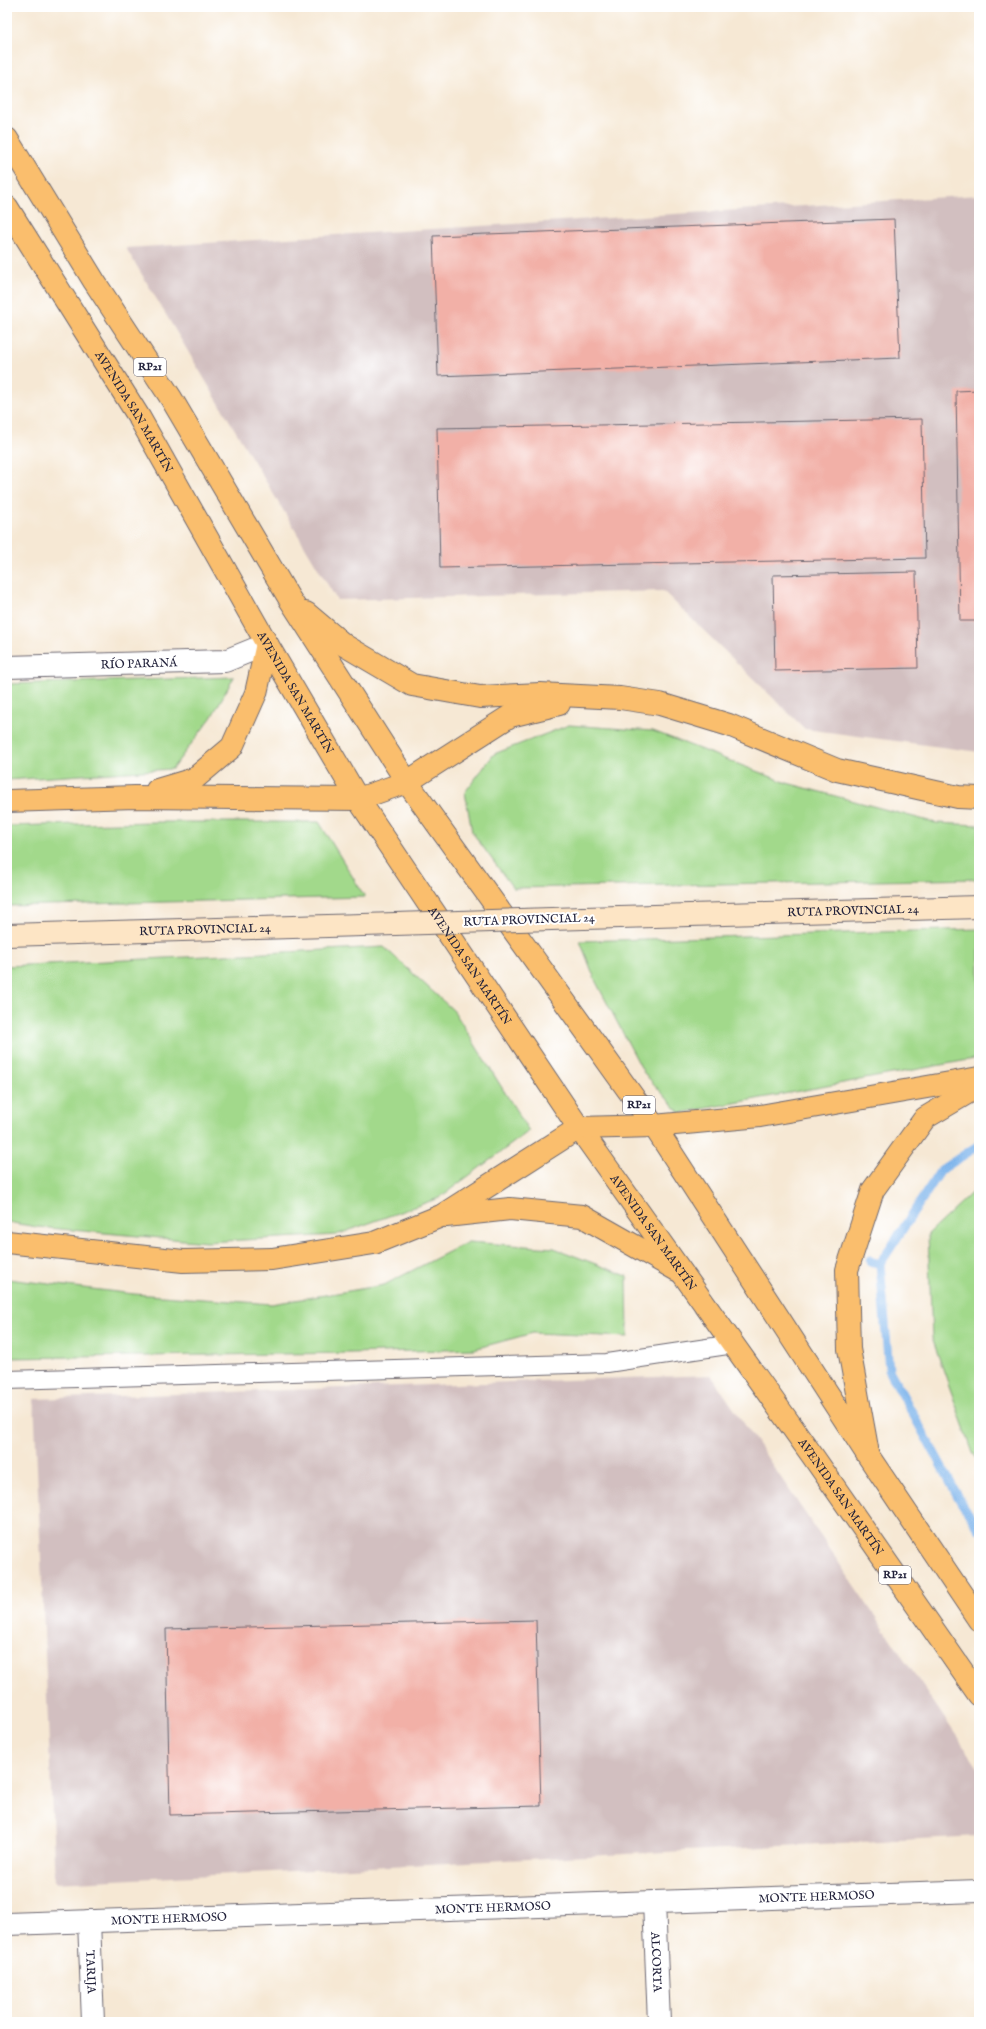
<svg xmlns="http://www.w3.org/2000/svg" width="986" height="2029" viewBox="0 0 986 2029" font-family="'IM FELL English',serif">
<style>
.industrial{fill:#d2bfc0}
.green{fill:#a2d98b;stroke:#627e63}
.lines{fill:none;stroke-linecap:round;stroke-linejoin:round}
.stream{stroke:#7cb3eb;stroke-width:9}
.building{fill:#f2b0a7}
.lane-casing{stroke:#6c6771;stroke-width:20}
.street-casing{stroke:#6c6771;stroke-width:24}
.secondary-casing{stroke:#6c6771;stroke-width:24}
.primary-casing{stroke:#6c6771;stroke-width:24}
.lane{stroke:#fff;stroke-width:18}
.street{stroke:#fff;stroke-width:22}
.secondary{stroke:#fde5c5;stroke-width:22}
.primary{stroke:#fabe6d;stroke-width:22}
.secondary-bridge-casing{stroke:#6c6771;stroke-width:24;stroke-linecap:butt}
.secondary-bridge{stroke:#fde5c5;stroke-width:22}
.labels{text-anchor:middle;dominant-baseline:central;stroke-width:4;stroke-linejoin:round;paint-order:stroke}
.shield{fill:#fff;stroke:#646476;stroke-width:1}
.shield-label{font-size:11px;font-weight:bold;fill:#22223b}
.street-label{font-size:12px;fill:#22223b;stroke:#fff}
</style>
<rect width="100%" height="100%" fill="#fff"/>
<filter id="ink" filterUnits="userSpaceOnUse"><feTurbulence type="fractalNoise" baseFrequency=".025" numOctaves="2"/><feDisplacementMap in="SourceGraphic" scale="8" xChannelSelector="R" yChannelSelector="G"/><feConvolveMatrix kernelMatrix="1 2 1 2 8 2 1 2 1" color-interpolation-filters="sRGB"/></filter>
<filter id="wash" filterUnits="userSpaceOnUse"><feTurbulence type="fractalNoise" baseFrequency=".012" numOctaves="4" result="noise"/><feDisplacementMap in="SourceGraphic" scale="16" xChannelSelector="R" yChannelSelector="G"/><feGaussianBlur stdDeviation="0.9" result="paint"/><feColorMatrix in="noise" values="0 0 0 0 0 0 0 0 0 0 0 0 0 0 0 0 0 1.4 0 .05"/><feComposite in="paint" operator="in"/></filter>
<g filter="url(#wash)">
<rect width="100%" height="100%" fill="#f6e8d4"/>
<path class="industrial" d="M 979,195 L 979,752 L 805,729 L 663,591 L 337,600 L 126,248 Z
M 711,1375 L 979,1769 L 979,1836 L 55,1883 L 34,1399 Z"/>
<path class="green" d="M 234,677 L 211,718 L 172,769 L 7,780 L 7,684 Z
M 569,725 L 653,731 L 787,783 L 936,823 L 979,825 L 979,879 L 513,888 L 472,832 L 465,792 L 494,754 Z
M 153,822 L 319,822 L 365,897 L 7,906 L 7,826 Z
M 979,929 L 979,1058 L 680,1113 L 644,1073 L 596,982 L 580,941 Z
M 384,947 L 454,1011 L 529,1131 L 439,1198 L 336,1235 L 206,1242 L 37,1227 L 7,1222 L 7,966 Z
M 979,1186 L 979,1462 L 973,1453 L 932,1338 L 928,1234 Z
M 468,1242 L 554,1248 L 627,1276 L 628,1337 L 533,1333 L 474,1349 L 352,1353 L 7,1358 L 7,1279 L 134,1294 L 272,1304 L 384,1285 Z"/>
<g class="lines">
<path class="stream" d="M 979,1145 L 941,1170 L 880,1264 L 889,1370 L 961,1502 L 979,1529
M 870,1261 L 880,1264"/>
</g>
<g id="blocks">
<path class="building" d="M 894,219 L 900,358 L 438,376 L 433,236 Z
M 979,390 L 979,621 L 960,621 L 956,391 Z
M 922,419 L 925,558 L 440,568 L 437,428 Z
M 916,572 L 918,668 L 775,671 L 773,575 Z
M 536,1620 L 541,1806 L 170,1815 L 166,1629 Z"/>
</g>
</g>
<g filter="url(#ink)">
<use href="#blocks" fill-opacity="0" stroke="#6c6771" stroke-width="1"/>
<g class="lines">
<defs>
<path id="lane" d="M 7,1380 L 607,1363 L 734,1344"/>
<g id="street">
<path id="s1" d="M 7,667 L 225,661 L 267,644"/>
<path id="s2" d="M 654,1902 L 659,2022"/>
<path id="s3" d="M 89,1921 L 93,2022"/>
<path id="s4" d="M 7,1924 L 979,1891"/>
</g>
<g id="secondary">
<path id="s5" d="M 584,918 L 979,907"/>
<path id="s6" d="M 7,935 L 363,925"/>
</g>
<g id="primary">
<path d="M 7,139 L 94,281 L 171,398 L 289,598 L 407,782 L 654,1126 L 869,1457 L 979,1620"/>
<path id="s7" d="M 7,207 L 139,417 L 267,644 L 358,799 L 579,1128 L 812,1455 L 979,1695"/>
<path d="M 306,613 L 344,645 L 412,685 L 480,697 L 540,694 L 620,698 L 660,704 L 729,725 L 837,770 L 958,797 L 979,798"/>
<path d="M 157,790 L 194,779 L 232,747 L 256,693 L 267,644"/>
<path d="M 7,801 L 135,797 L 358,799 L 407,782 L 510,716 L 559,704"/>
<path d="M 446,1216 L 510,1209 L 582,1216 L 677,1270"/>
<path d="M 7,1242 L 183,1261 L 272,1259 L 374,1243 L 441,1216 L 579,1128 L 654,1126 L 760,1116 L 979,1078"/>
<path d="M 867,1448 L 849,1349 L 847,1270 L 873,1190 L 925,1118 L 979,1086"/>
</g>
</defs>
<use href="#lane" class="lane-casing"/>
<use href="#street" class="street-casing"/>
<use href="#secondary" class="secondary-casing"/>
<use href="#primary" class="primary-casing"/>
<use href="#lane" class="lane"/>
<use href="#street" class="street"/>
<use href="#secondary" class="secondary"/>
<use href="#primary" class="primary"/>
<defs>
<path id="secondary-bridge" d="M 363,925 L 584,918"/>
</defs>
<use href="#secondary-bridge" class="secondary-bridge-casing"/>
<use href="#secondary-bridge" class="secondary-bridge"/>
</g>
</g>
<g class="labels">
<g class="shield">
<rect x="134" y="358" width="32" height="18" rx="3"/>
<rect x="623" y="1096" width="32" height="18" rx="3"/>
<rect x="879" y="1566" width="32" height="18" rx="3"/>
</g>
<g class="shield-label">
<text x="150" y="367">RP21</text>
<text x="639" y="1105">RP21</text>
<text x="895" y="1575">RP21</text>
</g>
<g class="street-label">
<text stroke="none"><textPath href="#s7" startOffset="241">AVENIDA SAN MARTÍN</textPath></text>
<text stroke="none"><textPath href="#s1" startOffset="132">RÍO PARANÁ</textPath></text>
<text stroke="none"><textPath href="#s7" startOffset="565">AVENIDA SAN MARTÍN</textPath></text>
<text stroke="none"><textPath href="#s5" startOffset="269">RUTA PROVINCIAL 24</textPath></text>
<text transform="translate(529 920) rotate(-2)">RUTA PROVINCIAL 24</text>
<text stroke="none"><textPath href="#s6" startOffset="198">RUTA PROVINCIAL 24</textPath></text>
<text stroke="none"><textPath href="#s7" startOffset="889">AVENIDA SAN MARTÍN</textPath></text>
<text stroke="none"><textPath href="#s7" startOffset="1213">AVENIDA SAN MARTÍN</textPath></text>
<text stroke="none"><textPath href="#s7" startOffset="1537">AVENIDA SAN MARTÍN</textPath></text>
<text stroke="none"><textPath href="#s4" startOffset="810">MONTE HERMOSO</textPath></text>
<text stroke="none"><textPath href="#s4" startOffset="486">MONTE HERMOSO</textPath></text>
<text stroke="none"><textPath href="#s4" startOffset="162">MONTE HERMOSO</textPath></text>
<text stroke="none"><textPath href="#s2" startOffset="60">ALCORTA</textPath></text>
<text stroke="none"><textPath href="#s3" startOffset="51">TARIJA</textPath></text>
</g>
</g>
<rect width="986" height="2029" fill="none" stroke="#fff" stroke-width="24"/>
</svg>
